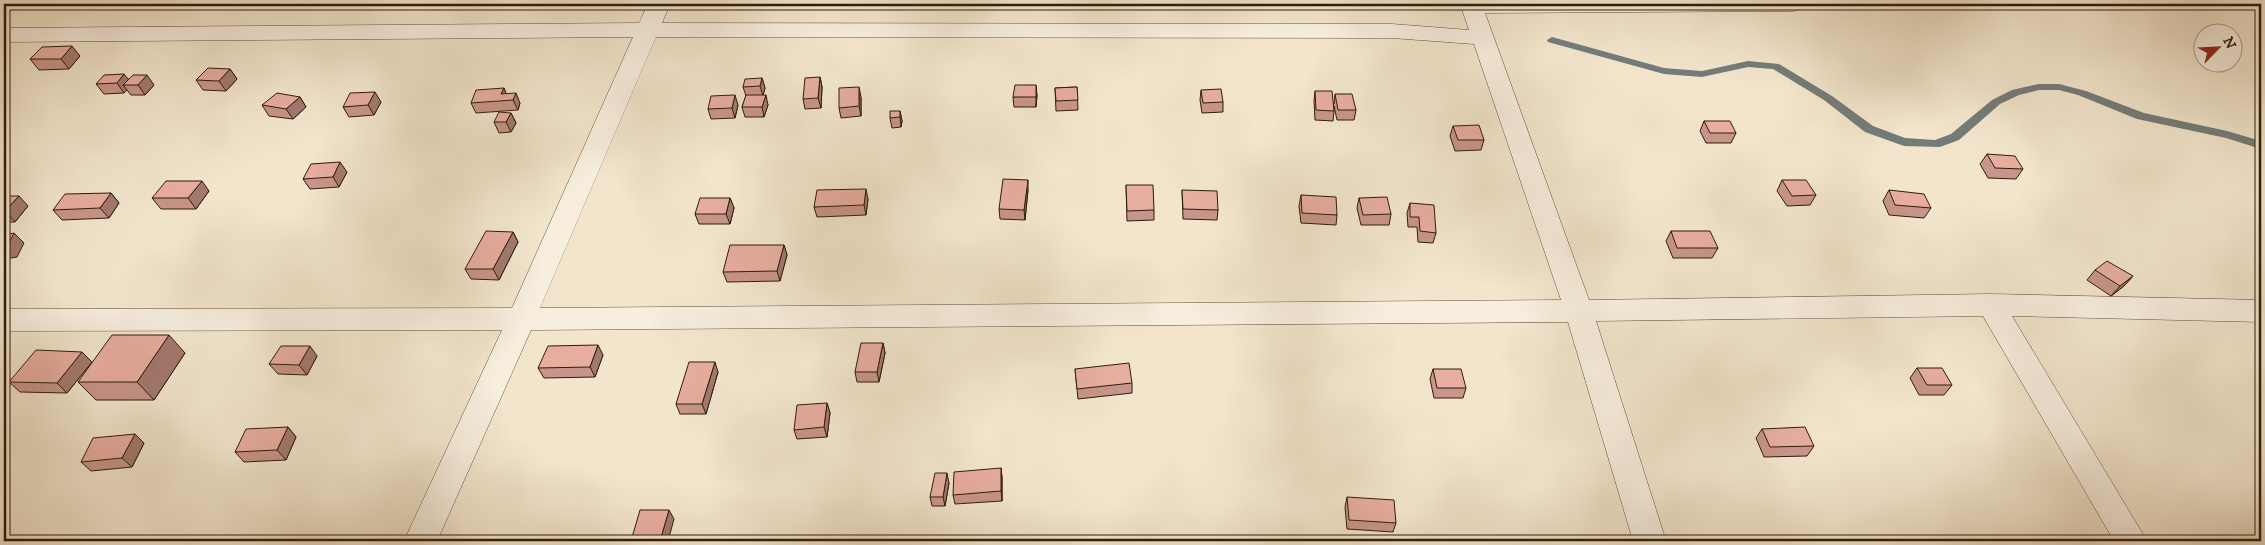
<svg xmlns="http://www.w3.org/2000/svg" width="2265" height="545" viewBox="0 0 2265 545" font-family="'IM FELL DW Pica',serif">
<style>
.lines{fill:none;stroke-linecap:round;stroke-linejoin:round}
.stream{fill:#747c79;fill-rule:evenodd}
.minor-casing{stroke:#604e3b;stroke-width:1}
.minor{fill:#f7eede;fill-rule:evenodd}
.wall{fill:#c79589;stroke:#2f1c0b}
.shaded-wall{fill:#a2796f;stroke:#2f1c0b}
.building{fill:#e7ad9f;stroke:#2f1c0b}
</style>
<rect width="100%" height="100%" fill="#f2e5cc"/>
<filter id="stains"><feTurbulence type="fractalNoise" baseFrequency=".004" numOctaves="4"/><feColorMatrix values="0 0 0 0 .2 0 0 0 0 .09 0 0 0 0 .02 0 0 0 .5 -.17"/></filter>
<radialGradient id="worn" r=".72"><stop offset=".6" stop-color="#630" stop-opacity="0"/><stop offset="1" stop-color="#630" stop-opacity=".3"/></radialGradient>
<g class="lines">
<path class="stream" d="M 1378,4 L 1388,4 L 1390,6 L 1385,9 Z
M 1552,37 L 1664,68 L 1702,71 L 1748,61 L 1779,64 L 1832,96 L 1873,126 L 1905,138 L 1935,140 L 1951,134 L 1992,100 L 2012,90 L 2039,84 L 2059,84 L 2086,91 L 2144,113 L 2227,131 L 2261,141 L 2261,149 L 2226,138 L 2137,119 L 2078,95 L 2059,90 L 2039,90 L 2019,95 L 2000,104 L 1959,140 L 1940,147 L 1904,146 L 1865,132 L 1824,100 L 1773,69 L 1748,67 L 1702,77 L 1664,74 L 1548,42 L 1547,40 Z"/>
<defs>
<path id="minor" d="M 648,4 L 670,4 L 662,23 L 1392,24 L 1469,30 L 1460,4 L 1804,4 L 1801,9 L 1793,11 L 1485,13 L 1589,300 L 1991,294 L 2261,300 L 2261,322 L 2012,316 L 2147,541 L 2114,541 L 1983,316 L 1596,321 L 1666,541 L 1633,541 L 1568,322 L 531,330 L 437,541 L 404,541 L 502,330 L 4,331 L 4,309 L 512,308 L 633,37 L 4,42 L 4,28 L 639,23 ZM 656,37 L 1392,38 L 1474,44 L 1561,300 L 540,308 Z"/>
</defs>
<use href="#minor" class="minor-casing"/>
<use href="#minor" class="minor"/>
</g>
<path class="wall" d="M 80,56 L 69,69 L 39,70 L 30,59 Z
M 230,69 L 237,79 L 226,91 L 203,90 L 196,80 Z
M 820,77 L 822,87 L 821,108 L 805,109 L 803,99 Z
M 762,78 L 765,88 L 763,95 L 768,105 L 764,117 L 745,117 L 742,107 L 746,96 L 743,87 Z
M 128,79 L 154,85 L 145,95 L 131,95 L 127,90 L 124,93 L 104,94 L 96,84 Z
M 1077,87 L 1078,110 L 1056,111 L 1055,88 Z
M 504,88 L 506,94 L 520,103 L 518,110 L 476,113 L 471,103 Z
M 1201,90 L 1223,102 L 1223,112 L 1202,113 L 1200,100 Z
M 1315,91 L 1334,104 L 1335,94 L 1356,110 L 1354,120 L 1337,120 L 1334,106 L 1334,111 L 1333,121 L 1315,120 L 1314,101 Z
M 1037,95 L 1036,107 L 1014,107 L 1013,97 Z
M 300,97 L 306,107 L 293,119 L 269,116 L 262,105 Z
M 861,97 L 861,116 L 841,118 L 839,108 Z
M 381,102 L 374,115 L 349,117 L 343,107 Z
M 738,105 L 735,118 L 711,119 L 708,109 Z
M 900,111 L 902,121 L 901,127 L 892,128 L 890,118 Z
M 511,113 L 516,123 L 511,132 L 499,133 L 494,122 Z
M 1704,121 L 1736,133 L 1731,143 L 1706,143 L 1700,131 Z
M 1453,126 L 1484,140 L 1481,150 L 1455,151 L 1450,136 Z
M 1987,154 L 2023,169 L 2016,179 L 1988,178 L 1980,164 Z
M 347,172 L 339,187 L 310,189 L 303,179 Z
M 1782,180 L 1816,195 L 1810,205 L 1787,206 L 1777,191 Z
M 1126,185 L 1154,210 L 1154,220 L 1127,221 Z
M 1028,190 L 1025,220 L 1000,219 L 999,209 Z
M 1182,190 L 1218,210 L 1217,220 L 1183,219 Z
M 1889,190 L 1931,208 L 1924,218 L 1889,215 L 1883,201 Z
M 209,191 L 196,209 L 161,209 L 152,198 Z
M 111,193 L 119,203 L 109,218 L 62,220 L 53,210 Z
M 1301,195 L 1337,215 L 1336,225 L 1301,223 L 1299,206 Z
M 4,196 L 28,206 L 15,222 L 4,222 Z
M 730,198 L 734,208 L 730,224 L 699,224 L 695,214 Z
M 1359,198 L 1391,214 L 1389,225 L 1361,225 L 1357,208 Z
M 868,199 L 866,215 L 817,217 L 814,207 Z
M 1410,203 L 1436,233 L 1433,243 L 1418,242 L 1417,227 L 1408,227 L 1407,213 Z
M 1671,231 L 1718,248 L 1712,258 L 1673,258 L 1666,241 Z
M 513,232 L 518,242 L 499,280 L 471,279 L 465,269 Z
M 784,245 L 787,255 L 780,281 L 727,282 L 723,272 Z
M 2095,270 L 2133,276 L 2124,286 L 2111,296 L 2087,280 Z
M 883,343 L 885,353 L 879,382 L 857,382 L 855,372 Z
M 185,353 L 154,400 L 96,400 L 78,382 Z
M 603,355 L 595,377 L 544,378 L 538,368 Z
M 317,356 L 307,375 L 278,374 L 269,364 Z
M 92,362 L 67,393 L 20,392 L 9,382 Z
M 1917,368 L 1952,385 L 1944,395 L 1919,395 L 1910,378 Z
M 1075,369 L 1132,383 L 1132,393 L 1078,399 Z
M 1433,369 L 1466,388 L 1463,398 L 1434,398 L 1430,379 Z
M 718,372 L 706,414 L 680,414 L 676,404 Z
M 827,403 L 830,413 L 827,437 L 797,439 L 794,430 Z
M 288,427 L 296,437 L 286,460 L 244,462 L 235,452 Z
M 1762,429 L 1814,446 L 1807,456 L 1764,457 L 1756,438 Z
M 135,434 L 144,443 L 132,467 L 91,471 L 81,462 Z
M 1001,468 L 1002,478 L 1002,501 L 955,504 L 953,495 Z
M 949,483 L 945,506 L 932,506 L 930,497 Z
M 1347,497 L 1396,523 L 1393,532 L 1347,529 L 1345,507 Z"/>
<path class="shaded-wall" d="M 72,46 L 80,56 L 69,69 L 61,59 Z
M 230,69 L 237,79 L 226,91 L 219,81 Z
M 124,74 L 132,84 L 123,85 L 127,90 L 124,93 L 117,83 Z
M 147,75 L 154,85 L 145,95 L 138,85 Z
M 820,77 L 822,87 L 821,108 L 818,98 Z
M 762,78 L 765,88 L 763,96 L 760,86 Z
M 1036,85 L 1037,95 L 1036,107 Z
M 859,87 L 861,97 L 861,116 L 859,106 Z
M 504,88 L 508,98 L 501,94 Z
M 375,92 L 381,102 L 374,115 L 368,105 Z
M 516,93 L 520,103 L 518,110 L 513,100 Z
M 735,95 L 738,105 L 735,118 L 732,108 Z
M 766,95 L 768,105 L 764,117 L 762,107 Z
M 300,97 L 306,107 L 293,119 L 286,109 Z
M 900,111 L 902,121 L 901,127 L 900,117 Z
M 511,113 L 516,123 L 511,132 L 506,122 Z
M 340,162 L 347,172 L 339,187 L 333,177 Z
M 1028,180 L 1028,190 L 1025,220 L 1024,210 Z
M 202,181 L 209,191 L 196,209 L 188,198 Z
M 866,189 L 868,199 L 866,215 L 864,205 Z
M 111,193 L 119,203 L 109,218 L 100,208 Z
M 19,196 L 28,206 L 15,222 L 5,211 Z
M 730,198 L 734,208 L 730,224 L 726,214 Z
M 513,232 L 518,242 L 499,280 L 493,269 Z
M 14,233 L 24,243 L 17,257 L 4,259 L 4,247 Z
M 784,245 L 787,255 L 780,281 L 777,271 Z
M 2133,276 L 2124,286 L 2111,296 L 2120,286 Z
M 169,335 L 185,353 L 154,400 L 137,382 Z
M 883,343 L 885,353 L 879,382 L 877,372 Z
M 598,345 L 603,355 L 595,377 L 590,367 Z
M 310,346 L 317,356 L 307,375 L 299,365 Z
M 82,352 L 92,362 L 67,393 L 57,383 Z
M 715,362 L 718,372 L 706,414 L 702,404 Z
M 827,403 L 830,413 L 827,437 L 824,427 Z
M 288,427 L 296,437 L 286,460 L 277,450 Z
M 135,434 L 144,443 L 132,467 L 122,458 Z
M 1001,468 L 1002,478 L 1002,501 L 1001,491 Z
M 947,473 L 949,483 L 945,506 L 943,497 Z
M 669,510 L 674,519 L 668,541 L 660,541 Z"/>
<path class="building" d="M 72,46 L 61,59 L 30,59 L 42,47 Z
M 208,68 L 230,69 L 219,81 L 196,80 Z
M 124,74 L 117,83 L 96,84 L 104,75 Z
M 133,75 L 147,75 L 138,85 L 123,85 Z
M 820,77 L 818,98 L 803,99 L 805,78 Z
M 762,78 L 760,86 L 743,87 L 745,79 Z
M 1015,85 L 1036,85 L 1036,97 L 1013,97 Z
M 859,87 L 859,106 L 839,108 L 839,88 Z
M 1077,87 L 1078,100 L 1056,101 L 1055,88 Z
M 504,88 L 501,94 L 516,93 L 513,100 L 471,103 L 476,90 Z
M 1221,89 L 1223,102 L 1203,103 L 1201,90 Z
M 1315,91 L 1332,91 L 1334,111 L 1316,110 Z
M 375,92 L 368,105 L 343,107 L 350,93 Z
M 277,93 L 300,97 L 286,109 L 262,105 Z
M 1335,94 L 1352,94 L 1356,110 L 1338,110 Z
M 735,95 L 732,108 L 708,109 L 711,96 Z
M 746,95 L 766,95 L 762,107 L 742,107 Z
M 890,111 L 900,111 L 900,117 L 890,118 Z
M 499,112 L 511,113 L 506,122 L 494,122 Z
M 1704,121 L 1730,121 L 1736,133 L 1710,133 Z
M 1479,125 L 1484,140 L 1458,140 L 1453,126 Z
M 1987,154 L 2015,156 L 2023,169 L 1995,168 Z
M 340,162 L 333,177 L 303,179 L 311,164 Z
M 1003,179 L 1028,180 L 1024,210 L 999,209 Z
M 1782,180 L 1806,180 L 1816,195 L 1792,196 Z
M 166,181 L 202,181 L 188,198 L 152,198 Z
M 1126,185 L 1153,185 L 1154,210 L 1127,211 Z
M 866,189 L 864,205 L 814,207 L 817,190 Z
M 1182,190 L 1217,191 L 1218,210 L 1183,209 Z
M 1889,190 L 1924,194 L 1931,208 L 1895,205 Z
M 111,193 L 100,208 L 53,210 L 65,194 Z
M 1301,195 L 1336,197 L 1337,215 L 1302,213 Z
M 4,196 L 19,196 L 5,211 L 4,211 Z
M 1387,197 L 1391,214 L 1363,215 L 1359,198 Z
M 700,198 L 730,198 L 726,214 L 695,214 Z
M 1410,203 L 1434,205 L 1436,233 L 1420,231 L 1419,217 L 1410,217 Z
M 486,231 L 513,232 L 493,269 L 465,269 Z
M 1671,231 L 1710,231 L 1718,248 L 1677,248 Z
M 14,233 L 7,247 L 4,247 L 4,235 Z
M 730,245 L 784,245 L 777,271 L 723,272 Z
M 2107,261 L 2133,276 L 2120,286 L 2095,270 Z
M 112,335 L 169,335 L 137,382 L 78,382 Z
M 861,343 L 883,343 L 877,372 L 855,372 Z
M 598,345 L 590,367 L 538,368 L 548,346 Z
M 281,346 L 310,346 L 299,365 L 269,364 Z
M 36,350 L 82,352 L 57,383 L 9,382 Z
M 689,362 L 715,362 L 702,404 L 676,404 Z
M 1129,363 L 1132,383 L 1077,389 L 1075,369 Z
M 1917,368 L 1942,368 L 1952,385 L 1927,385 Z
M 1433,369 L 1461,369 L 1466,388 L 1437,388 Z
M 827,403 L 824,427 L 794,430 L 797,405 Z
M 288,427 L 277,450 L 235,452 L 246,429 Z
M 1805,427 L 1814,446 L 1770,447 L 1762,429 Z
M 135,434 L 122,458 L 81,462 L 93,438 Z
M 1001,468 L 1001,491 L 953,495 L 954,472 Z
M 935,473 L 947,473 L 943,497 L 930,497 Z
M 1347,497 L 1394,500 L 1396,523 L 1349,520 Z
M 640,510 L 669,510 L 660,541 L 631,541 Z"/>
<rect width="2265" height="545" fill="none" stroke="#f2e5cc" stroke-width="20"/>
<rect x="5" y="5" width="2255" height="535" fill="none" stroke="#2f1c0b" stroke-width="2.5"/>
<rect x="10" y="10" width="2245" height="525" fill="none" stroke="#2f1c0b"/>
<g transform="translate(2218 48) rotate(66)"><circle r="24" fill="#f7eede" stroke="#a79a8a"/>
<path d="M0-4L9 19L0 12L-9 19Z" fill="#8f2418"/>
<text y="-8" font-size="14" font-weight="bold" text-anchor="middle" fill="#2f1c0b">N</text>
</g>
<rect width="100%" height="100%" filter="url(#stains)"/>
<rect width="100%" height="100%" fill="url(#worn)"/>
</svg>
